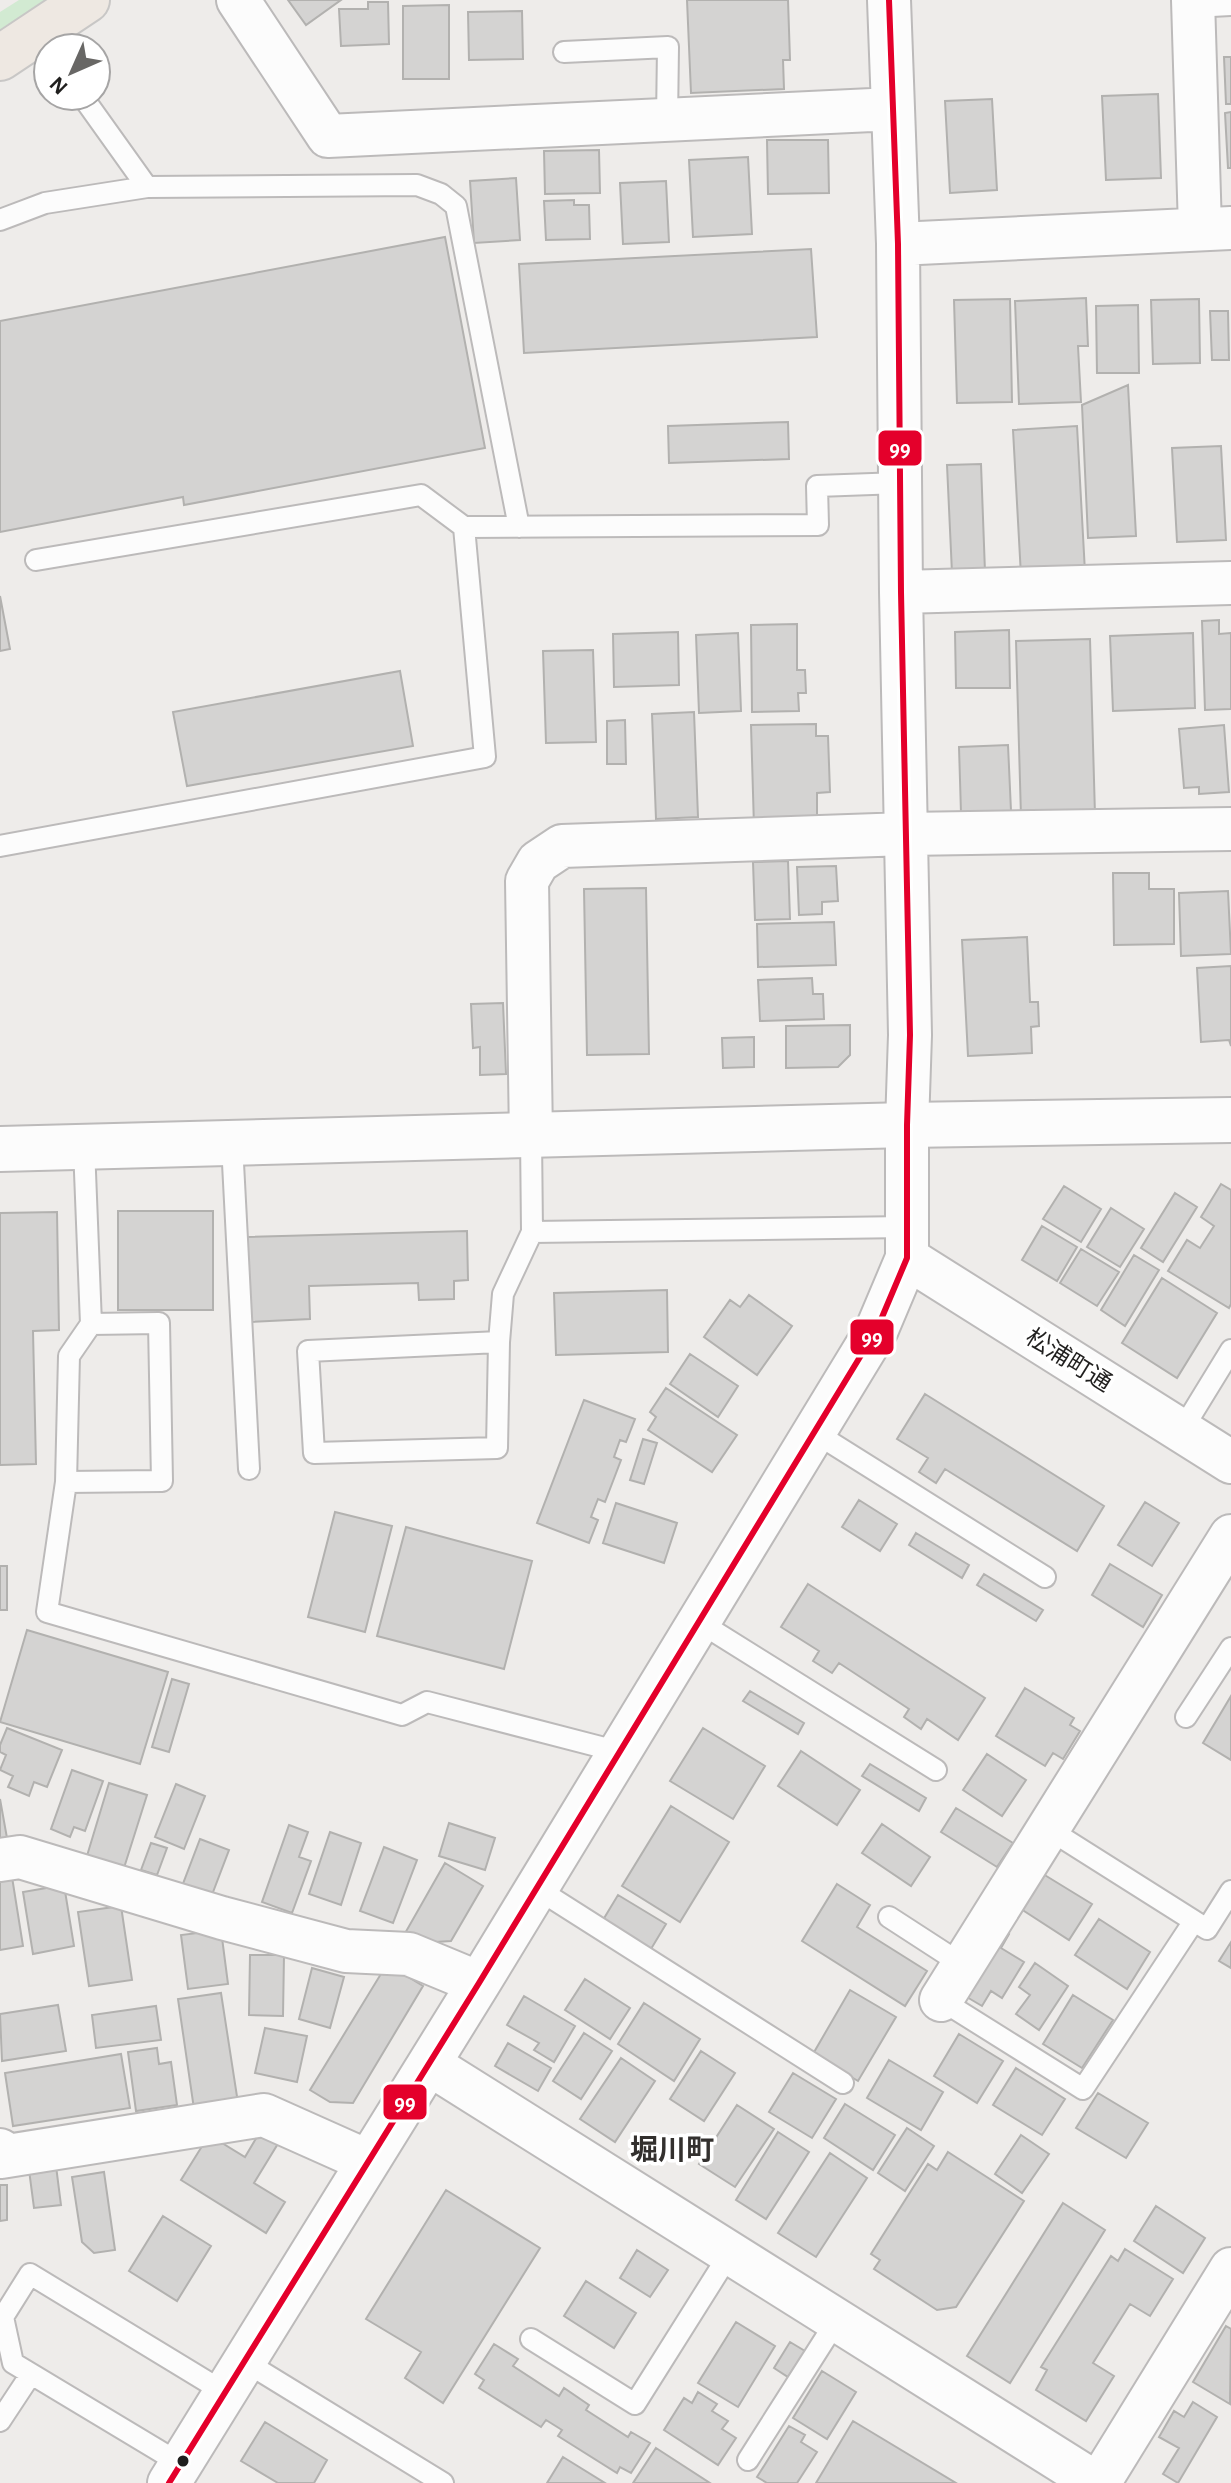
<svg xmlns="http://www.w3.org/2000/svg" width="1231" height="2483" font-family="'Alegreya Sans','Noto Sans JP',sans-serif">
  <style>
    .green { fill: #d2ead2 }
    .building { fill: #d4d3d2; stroke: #b2b1af; stroke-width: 2 }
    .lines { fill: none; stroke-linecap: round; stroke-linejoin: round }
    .service-casing { stroke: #bcbaba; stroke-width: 24 }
    .minor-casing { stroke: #bcbaba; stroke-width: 46 }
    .tertiary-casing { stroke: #bcbaba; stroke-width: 48 }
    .trunk-casing { stroke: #c8c7c6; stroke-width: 48 }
    .service { stroke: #fcfcfc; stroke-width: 20 }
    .minor { stroke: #fcfcfc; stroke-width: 42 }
    .tertiary { stroke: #fcfcfc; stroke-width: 44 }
    .trunk { stroke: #eee8e2; stroke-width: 44 }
    .bus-1-casing { stroke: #fff; stroke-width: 12 }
    .bus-1 { stroke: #e4002b; stroke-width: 6 }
    .bus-dot { fill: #201f1e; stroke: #fff; stroke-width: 3 }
    .labels { text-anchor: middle; stroke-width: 7; stroke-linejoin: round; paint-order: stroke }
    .street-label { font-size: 24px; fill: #201f1e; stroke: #fff }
    .quarter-label { font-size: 28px; font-weight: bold; fill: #33302e; stroke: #fff }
    .line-badge { stroke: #fff; stroke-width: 3 }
    .badge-label { font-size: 22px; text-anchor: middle; font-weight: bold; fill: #fff }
  </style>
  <rect width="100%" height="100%" fill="#eeecea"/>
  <path class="green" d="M19,0h37l-56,35v-23z"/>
  <path class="building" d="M288,0h53l-35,25z
    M687,0h101l2,60h-7l1,29 -93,4z
    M368,2h20l1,42 -48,2 -2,-37h29z
    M449,5v74h-46v-73z
    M522,11l1,48 -54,1 -1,-48z
    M1224,57h7v47h-5z
    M1158,94l3,84 -55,2 -4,-84z
    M992,99l5,91 -47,3 -5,-92z
    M1231,112v56h-3l-3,-55z
    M767,140h61l1,53 -61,1z
    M599,150l1,43 -55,1 -1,-43z
    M748,157l4,77 -59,3 -4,-77z
    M516,178l4,62 -46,3 -4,-62z
    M666,181l3,61 -46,2 -3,-61z
    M574,200v5h15l1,34 -44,1 -2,-39z
    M445,237l40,211 -301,57 -1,-8 -183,35v-211z
    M811,249l6,88 -293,16 -5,-89z
    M1086,298l2,48h-10l3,56 -62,2 -4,-103z
    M1010,299l2,103 -55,1 -3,-103z
    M1199,299l1,64 -47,1 -2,-64z
    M1138,305l1,68h-42l-1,-67z
    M1210,311h18l1,49h-17z
    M1128,385l8,151 -48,2 -6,-133z
    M788,422l1,37 -120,4 -1,-37z
    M1077,426l8,146 -64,4 -8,-146z
    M1221,446l5,94 -49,2 -5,-94z
    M981,464l4,108 -33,1 -5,-108z
    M0,596l10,53 -10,2z
    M1219,620v14l12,-1v76l-26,1 -3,-89z
    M797,624v46h8l1,23h-8l1,18 -47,1 -1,-87z
    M1009,630l1,58h-54l-1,-56z
    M678,632l1,53 -65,2 -1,-53z
    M738,633l3,78 -42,2 -3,-78z
    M1193,633l2,75 -82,3 -3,-75z
    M1090,639l5,176 -74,2 -5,-176z
    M593,650l3,92 -50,1 -3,-92z
    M400,671l13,75 -226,40 -14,-74z
    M694,712l4,105 -42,2 -4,-105z
    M625,720l1,44h-19v-43z
    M816,724v12h12l2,56 -13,1v34h-63l-3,-102z
    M1224,725l5,67 -30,2v-7l-15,1 -5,-59z
    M1008,745l3,66 -50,2 -2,-66z
    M788,861l2,58 -35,1 -2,-58z
    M836,866l2,35 -16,1v12l-23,1 -2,-48z
    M1113,873h36v16h25v55l-60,1z
    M646,888l3,166 -62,1 -3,-166z
    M1228,891l3,63 -50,2 -2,-63z
    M834,922l2,43 -78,2 -1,-43z
    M1027,937l3,65h8l1,24 -8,1 1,26 -64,3 -6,-116z
    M1231,966v80l-2,-6 -28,2 -4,-74z
    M812,978l1,16h10l1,25 -64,2 -2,-41z
    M503,1003l3,71 -26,1v-28l-7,1 -2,-44z
    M850,1025v30l-12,12 -52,1v-42z
    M754,1037v30l-31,1 -1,-30z
    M1221,1184l10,6v114l-2,4 -61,-37 19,-31 13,8 14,-22 -13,-9z
    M1064,1186l37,23 -20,33 -38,-23z
    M1175,1193l22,14 -34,55 -22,-14z
    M1111,1208l33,21 -24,38 -33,-20z
    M118,1211h95v99h-95z
    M57,1212l2,118 -26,1 3,133 -36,1v-252z
    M1042,1226l35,21 -20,34 -35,-21z
    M467,1231l1,49 -14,1v18l-35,1 -1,-17 -109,3 1,33 -61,3 -2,-85z
    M1081,1249l38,23 -22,34 -37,-23z
    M1134,1255l25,15 -34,56 -24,-16z
    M1162,1278l55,35 -40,65 -55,-35z
    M667,1290l1,62 -112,3 -2,-62z
    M749,1295l43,31 -35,49 -53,-38 26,-37 10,7z
    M690,1354l48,32 -20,31 -48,-33z
    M666,1388l71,47 -25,37 -64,-42 8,-13 -6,-5z
    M925,1394l179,112 -27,45 -132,-82 -9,14 -17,-11 9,-14 -31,-19z
    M584,1400l51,19 -9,23 -6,-2 -6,17 7,3 -16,42 -7,-3 -7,18 7,3 -9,23 -52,-20z
    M643,1439l14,4 -13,41 -14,-4z
    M859,1500l38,24 -17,27 -38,-24z
    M1145,1502l34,21 -27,43 -34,-21z
    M616,1503l61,20 -13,40 -61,-20z
    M335,1512l57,14 -27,106 -57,-15z
    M406,1527l126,34 -28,108 -127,-33z
    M916,1533l53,32 -7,13 -53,-33z
    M1110,1564l52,31 -19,32 -51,-32z
    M0,1566h7v44h-7z
    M984,1574l59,36 -7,11 -59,-36z
    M808,1584l177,114 -27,42 -31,-21 -6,10 -17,-12 5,-8 -70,-46 -7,10 -19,-12 6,-10 -38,-24z
    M27,1630l141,42 -28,92 -140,-42z
    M172,1679l17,5 -20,68 -17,-5z
    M1025,1688l49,30 -4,7 10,6 -17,28 -10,-6 -8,13 -49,-30z
    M750,1691l54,32 -6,11 -55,-33z
    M1231,1696v64l-28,-17z
    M7,1728l55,22 -15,37 -13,-5 -5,14 -21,-9 5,-11 -13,-6 6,-15 -6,-3v-7z
    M703,1728l62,38 -32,53 -63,-38z
    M801,1751l59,39 -23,35 -59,-39z
    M987,1754l39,26 -24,36 -39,-26z
    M870,1764l56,34 -7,13 -57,-35z
    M72,1770l31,11 -18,50 -11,-4 -4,10 -19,-8z
    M109,1783l38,12 -24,76 -37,-12z
    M176,1784l29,12 -21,53 -29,-12z
    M0,1799l7,39 -7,1z
    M671,1806l58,36 -49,80 -58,-36z
    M956,1808l57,35 -16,24 -56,-35z
    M449,1823l46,15 -10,32 -46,-14z
    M882,1824l48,33 -19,29 -49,-33z
    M289,1825l19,7 -9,25 12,4 -19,52 -30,-11z
    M330,1832l31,11 -20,62 -32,-11z
    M200,1839l29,11 -19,50 -29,-11z
    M151,1843l16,5 -10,27 -16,-5z
    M384,1847l33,13 -24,63 -33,-12z
    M445,1863l38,23 -32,55 -32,2 -15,-8z
    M1043,1874l49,30 -23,36 -48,-31z
    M12,1877l11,69 -23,4v-71z
    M837,1884l33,21 -13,22 70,44 -22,35 -103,-65z
    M64,1885l10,61 -41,8 -10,-62z
    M618,1895l48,29 -15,25 -48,-29z
    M121,1906l11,74 -43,6 -11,-74z
    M1099,1919l51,33 -23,37 -52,-34z
    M995,1925l14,9 -8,14 23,14 -22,36 -11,-7 -9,15 -27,-16z
    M221,1930l7,54 -40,5 -7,-54z
    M1231,1942v26l-12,-7z
    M250,1955h34l-1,61 -34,-1z
    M1035,1963l33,23 -29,44 -23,-16 14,-19 -11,-8z
    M387,1964l36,22 -70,117 -23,-1 -20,-12z
    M312,1968l32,9 -14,51 -31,-9z
    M585,1979l45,29 -20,31 -45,-29z
    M850,1990l46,27 -38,64 -45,-27z
    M221,1993l17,110 -44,6 -16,-110z
    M1073,1995l40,25 -31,48 -39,-24z
    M524,1996l51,30 -21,36 -20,-12 5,-7 -32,-18z
    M644,2003l56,36 -26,42 -56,-37z
    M58,2005l8,46 -64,10 -2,-47z
    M156,2006l5,34 -65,8 -4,-33z
    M265,2028l42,8 -10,46 -42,-9z
    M584,2033l28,18 -31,48 -28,-18z
    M959,2034l44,27 -26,42 -43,-27z
    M508,2043l43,25 -13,23 -43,-25z
    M157,2048l2,16 12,-2 6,43 -41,6 -8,-59z
    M701,2051l34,22 -31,48 -34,-22z
    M121,2054l9,54 -117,18 -8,-53z
    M621,2058l34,23 -40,61 -35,-23z
    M889,2060l54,32 -22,38 -54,-32z
    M1016,2068l49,31 -23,36 -49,-30z
    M793,2073l43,26 -24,39 -43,-26z
    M1098,2093l50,30 -22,35 -50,-30z
    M845,2104l50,31 -22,35 -49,-32z
    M737,2105l37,24 -39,58 -36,-23z
    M907,2128l27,18 -29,45 -27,-18z
    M261,2130l18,12 -25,41 31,19 -19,31 -85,-53 28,-45 36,22z
    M778,2132l31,20 -43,67 -30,-19z
    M1021,2135l28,19 -27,39 -27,-19z
    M948,2152l76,49 -68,106 -19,3 -63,-41 6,-9 -9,-6 57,-90 9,6z
    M830,2153l37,25 -51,79 -38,-24z
    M56,2166l5,39 -27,3 -5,-38z
    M104,2172l11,78 -21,3 -12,-11 -10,-65z
    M0,2185h7v35l-7,1z
    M446,2190l94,58 -97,155 -38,-25 16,-26 -55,-33z
    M1063,2203l42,27 -95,153 -43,-27z
    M1156,2206l49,32 -22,35 -49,-32z
    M163,2216l48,30 -34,55 -48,-30z
    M1125,2249l48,30 -23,37 -20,-12 -37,59 21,13 -28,45 -50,-31 11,-20 -6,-3 70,-111 7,5z
    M637,2250l31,20 -18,27 -30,-19z
    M586,2281l50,32 -22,35 -50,-32z
    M736,2322l39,24 -37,61 -40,-24z
    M1226,2326l5,3 -1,75 -37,-22z
    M790,2342l15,9 -17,26 -14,-9z
    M494,2344l24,15 -5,7 46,30 5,-8 25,17 -3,5 42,27 3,-5 19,11 -19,30 -11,-6 -3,6 -59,-37 4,-6 -16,-10 -5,7 -62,-39 5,-8 -9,-6z
    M822,2371l34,21 -29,47 -34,-21z
    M698,2392l19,12 -5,7 16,10 -6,8 14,9 -18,27 -54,-35 20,-32 8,5z
    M1193,2402l24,15 -39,66 -15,-9 16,-26 -20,-11 15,-26 10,6z
    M853,2421l103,62h-140z
    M265,2422l62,38 -13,23h-36l-37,-22z
    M789,2426l16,9 -4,7 16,10 -20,31h-30l-10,-6z
    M656,2448l54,35h-77z
    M563,2457l42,26h-58z"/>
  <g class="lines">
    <g class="service-casing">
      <path id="service" d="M1193,7l38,-2
        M564,52l104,-5 -1,73
        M82,96l65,91
        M0,220l45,-17 102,-16 270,-2 24,9 15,12 63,321
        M464,527l354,-2 -1,-39 83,-3
        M0,846l485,-89 -21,-230 -43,-32 -385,65
        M531,1136l1,96 375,-5
        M232,1144l17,325
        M84,1147l7,177 68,-1 3,158 -96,1 -19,130 355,103 25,-13 193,50
        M499,1342l-2,106 -183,5 -6,-102 191,-9 4,-48 29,-62
        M1182,1430l49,-80
        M814,1432l231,145
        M66,1482l3,-126 22,-32
        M699,1622l237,148
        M1186,1717l45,-69
        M536,1888l307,195
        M889,1917l74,48
        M1194,1921l13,8 24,-38
        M941,2000l142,89 111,-168 -144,-91
        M531,2339l104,65 95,-151
        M244,2361l199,122
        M0,2421l31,-47
        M748,2460l89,-140
        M181,2464l-168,-101 -10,-46 27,-43 194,118"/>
    </g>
    <g class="minor-casing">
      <path id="minor" d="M238,0l90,136 565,-27
        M1193,0l7,228
        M898,244l333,-16
        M901,592l330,-9
        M531,1136l-4,-255 11,-19 24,-16 344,-12 325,-5
        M907,1258l324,204
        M0,1860l20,-3 202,61 124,33 63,3 70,29
        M941,2000l290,-464
        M429,2064l667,419
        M0,2150l1,7 263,-42 103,46
        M169,2483l310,-500 398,-654 30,-71v-133l3,-90 -9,-443 -3,-348 -9,-244
        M1099,2483l132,-214"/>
    </g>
    <g class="tertiary-casing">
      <path id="tertiary" d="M0,1149l907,-24 324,-5"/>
    </g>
    <g class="trunk-casing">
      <path id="trunk" d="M0,58l87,-58"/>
    </g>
    <use href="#service" class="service"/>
    <use href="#minor" class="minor"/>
    <use href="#tertiary" class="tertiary"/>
    <use href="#trunk" class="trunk"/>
    <g class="bus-1-casing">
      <path id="bus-1" d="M169,2483l310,-500 398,-654 30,-71v-133l3,-90 -9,-443 -3,-348 -9,-244"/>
    </g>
    <use href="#bus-1" class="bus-1"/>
  </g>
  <circle class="bus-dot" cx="183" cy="2461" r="7"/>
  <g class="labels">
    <g class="street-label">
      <text transform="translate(1069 1360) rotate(32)" y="8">松浦町通</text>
    </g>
    <g class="quarter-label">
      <text x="672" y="2159">堀川町</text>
    </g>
  </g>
  <g class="line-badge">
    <rect x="877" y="429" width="46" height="38" rx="8" fill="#e4002b"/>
    <rect x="849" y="1318" width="46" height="38" rx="8" fill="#e4002b"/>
    <rect x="382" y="2083" width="46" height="38" rx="8" fill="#e4002b"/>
  </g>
  <g class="badge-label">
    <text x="900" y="456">99</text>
    <text x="872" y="1345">99</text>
    <text x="405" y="2110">99</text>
  </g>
  <g transform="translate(72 72) rotate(225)"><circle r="38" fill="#ffffff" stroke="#a6a5a5" stroke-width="2"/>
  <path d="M0-6L14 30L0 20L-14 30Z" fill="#686765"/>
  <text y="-12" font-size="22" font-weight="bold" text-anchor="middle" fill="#201f1e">N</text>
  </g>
</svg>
